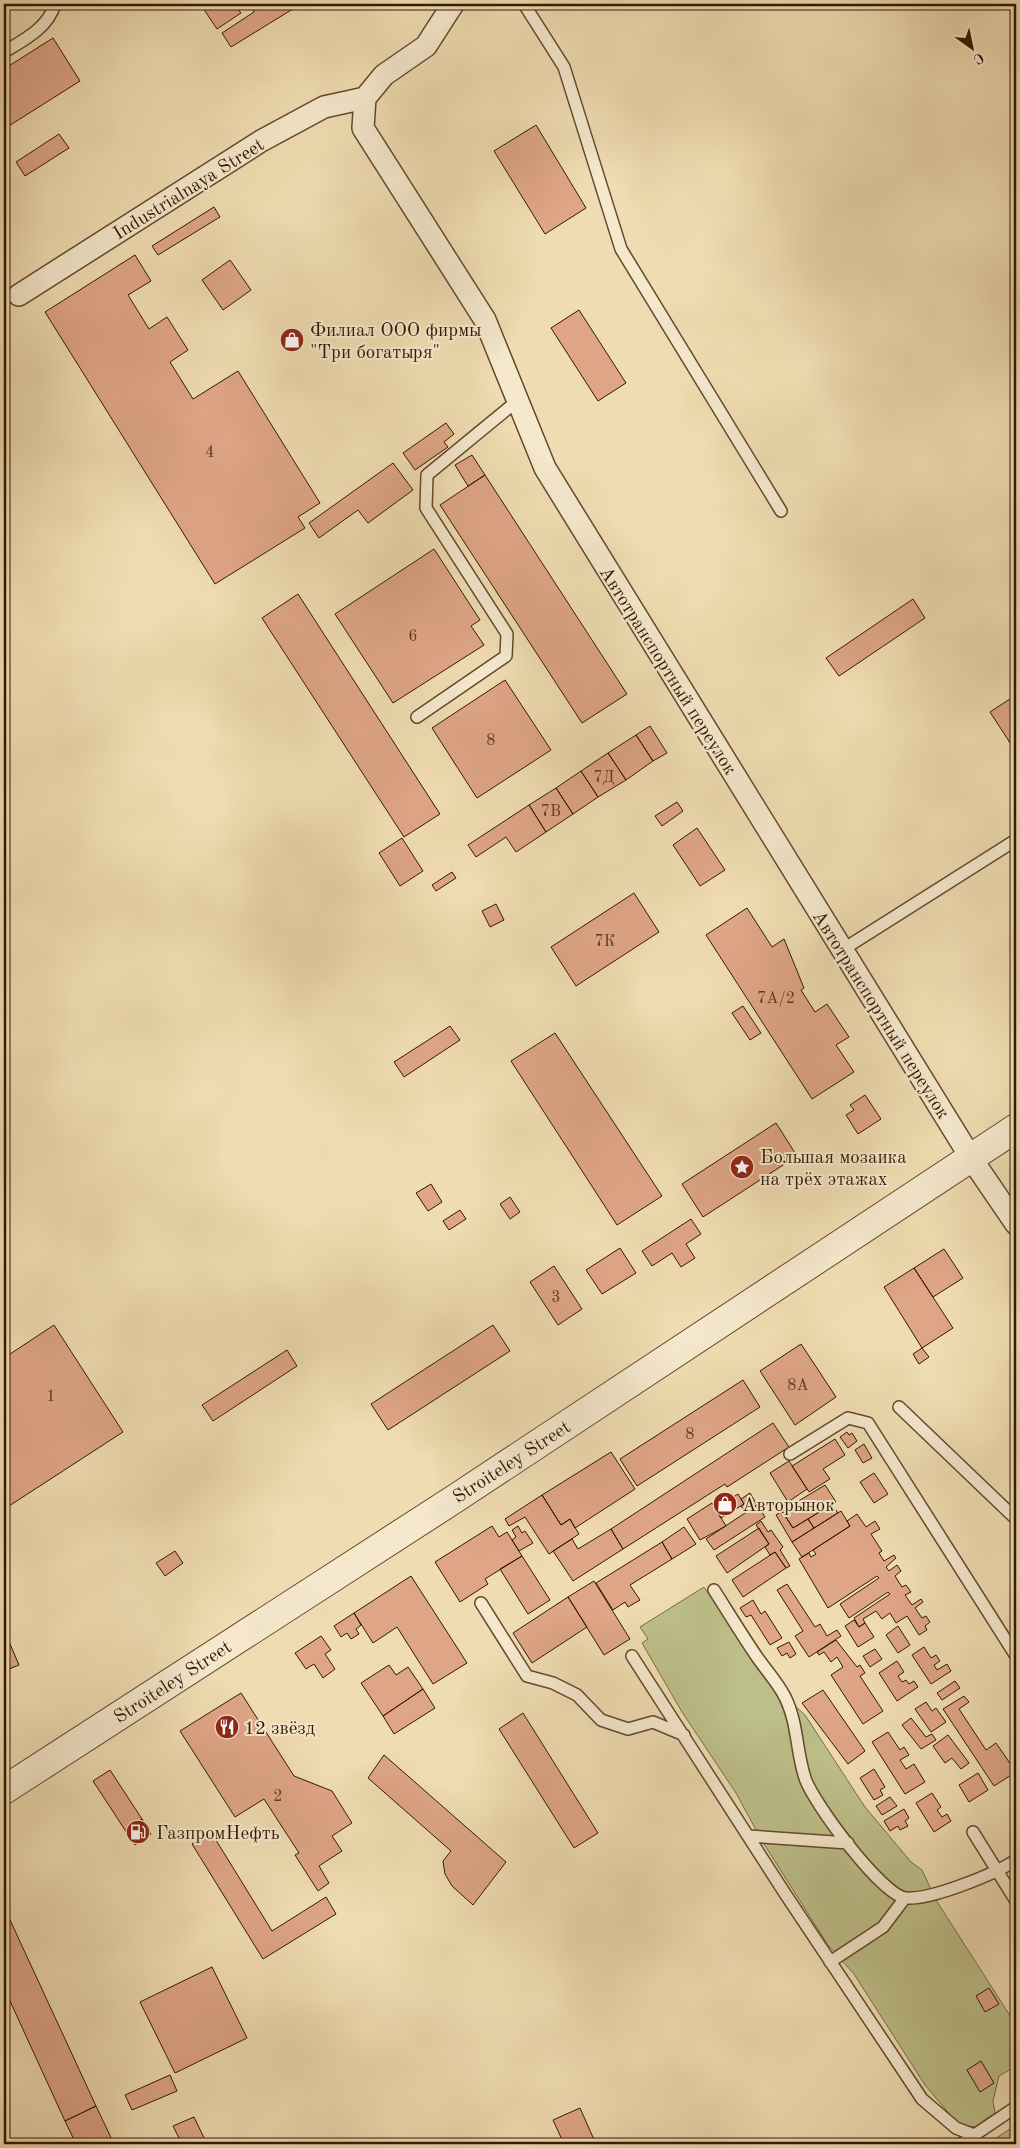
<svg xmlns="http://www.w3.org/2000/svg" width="1020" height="2148" font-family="'Old Standard TT',serif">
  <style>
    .green { fill: #bdbf89; stroke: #786c44 }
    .building { fill: #dea586; stroke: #331800 }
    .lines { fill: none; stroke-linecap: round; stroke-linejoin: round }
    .service-casing { stroke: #62492c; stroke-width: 14 }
    .minor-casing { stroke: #62492c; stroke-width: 24 }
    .tertiary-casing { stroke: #62492c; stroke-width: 30 }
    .service { stroke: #f5e8cd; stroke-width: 11 }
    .minor { stroke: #f5e8cd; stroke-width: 21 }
    .tertiary { stroke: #f5e8cd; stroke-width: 28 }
    .labels { text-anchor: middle; stroke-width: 4; stroke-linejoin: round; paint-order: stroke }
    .number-label { font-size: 16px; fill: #5e3b22 }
    .street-label { font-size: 19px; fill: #331800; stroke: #f5e8cd }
    .poi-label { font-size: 19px; fill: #331800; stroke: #f5e8cd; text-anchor: start }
  </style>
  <rect width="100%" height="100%" fill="#f0dcb2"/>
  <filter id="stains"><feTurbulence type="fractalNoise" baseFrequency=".004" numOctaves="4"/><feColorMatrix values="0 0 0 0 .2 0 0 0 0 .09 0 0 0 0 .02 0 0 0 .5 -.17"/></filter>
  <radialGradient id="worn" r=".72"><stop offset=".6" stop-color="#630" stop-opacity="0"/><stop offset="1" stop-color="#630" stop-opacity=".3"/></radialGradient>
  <path class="green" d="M704,1587l61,91 40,37 60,92 46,55 11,8 14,30 80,125v45l-3,-2 -14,8 -6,25 2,12 -20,14 -17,-3 -33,-39 -71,-111 -26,-29 -66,-104 -26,-48 -54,-81 -40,-69 6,-4 -8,-12z
    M1016,2125v19h-29z"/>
  <path class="building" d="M203,4h31l7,9 -24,16 -16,-24z
    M250,4h51l-70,43 -9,-14 32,-21z
    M53,38l27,43 -76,48v-60z
    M536,125l50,83 -41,26 -51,-83z
    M59,134l10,14 -44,28 -9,-14z
    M214,207l6,10 -62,38 -6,-9z
    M135,255l16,26 -23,14 21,34 18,-12 21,33 -18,12 23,37 45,-28 82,132 -22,14 7,11 -90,56 -170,-272z
    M230,260l21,30 -28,20 -21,-30z
    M579,310l47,73 -28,18 -47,-73z
    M446,423l8,11 -10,8 4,5 -33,23 -12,-17z
    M472,455l13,20 -17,11 -13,-21z
    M393,463l20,27 -45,33 -10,-13 -39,28 -10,-15z
    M485,475l142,219 -45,29 -142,-218z
    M434,549l46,71 -9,6 13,19 -91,58 -58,-89z
    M298,594l142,220 -36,23 -142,-219z
    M913,599l12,19 -86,58 -13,-18z
    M505,680l46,70 -74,48 -45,-70z
    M1016,695v57l-26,-40z
    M650,726l17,27 -14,8 -17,-26z
    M636,735l17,26 -27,19 -18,-27z
    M608,753l18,27 -28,17 -17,-26z
    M581,771l17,26 -25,17 -17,-26z
    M556,788l17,26 -27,18 -17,-27z
    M677,802l6,9 -21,15 -7,-10z
    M529,805l17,27 -30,20 -10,-15 -30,20 -8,-12z
    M697,828l28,42 -25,16 -27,-41z
    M402,838l21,33 -23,15 -21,-33z
    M452,872l4,6 -20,13 -4,-6z
    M634,893l25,39 -83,54 -25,-39z
    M496,904l8,16 -14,7 -8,-16z
    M747,908l25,39 12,-8 20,49 -3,2 14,22 12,-8 22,33 -13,8 18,27 -42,27 -106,-164z
    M743,1006l18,27 -11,7 -18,-27z
    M450,1026l10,14 -56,37 -10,-15z
    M555,1033l107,163 -45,29 -106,-164z
    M865,1095l16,24 -23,15 -12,-19 8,-5 -4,-5z
    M776,1123l21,33 -94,61 -21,-33z
    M431,1184l11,18 -14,9 -12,-18z
    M510,1197l10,15 -10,7 -10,-15z
    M460,1210l6,9 -17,11 -6,-9z
    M691,1219l10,15 -15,10 9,14 -14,9 -9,-14 -20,13 -10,-15z
    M620,1248l16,25 -34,21 -16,-24z
    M944,1249l19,29 -30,19 -19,-29z
    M554,1266l28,43 -24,16 -28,-43z
    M914,1268l39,60 -31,20 -38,-61z
    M54,1325l69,107 -114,74 -5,-8v-140z
    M493,1325l17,26 -122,79 -17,-26z
    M801,1344l35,53 -41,28 -35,-54z
    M922,1348l7,9 -10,7 -6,-10z
    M287,1350l10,16 -84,55 -11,-16z
    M743,1380l17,27 -123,79 -17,-27z
    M773,1423l16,24 -62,40 -2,-3 -102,65 -12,-20z
    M847,1432l2,3 3,-2 5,8 -9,7 -8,-11z
    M835,1439l10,16 -22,14 7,10 -21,13 -17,-26z
    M864,1444l8,14 -9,5 -8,-13z
    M611,1452l24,37 -60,39 -5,-9 -9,6 -19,-30z
    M789,1461l18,28 -19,13 -18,-29z
    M874,1473l14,21 -14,9 -14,-21z
    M825,1485l11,17 -43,26 -11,-17z
    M750,1493l7,12 -11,8 -5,-7 3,-2 -3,-5z
    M738,1494l6,10 -23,14 -6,-9z
    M542,1495l19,30 9,-6 9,15 -30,20 -24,-37 -16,9 -4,-7z
    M712,1503l14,23 -26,14 -13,-21z
    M832,1504l6,9 -24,15 -6,-9z
    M757,1505l8,12 -51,33 -8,-11z
    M782,1511l11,17 15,-9 6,9 -22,14 -16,-27z
    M841,1511l9,15 -48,31 -10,-15z
    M857,1514l9,13 9,-6 5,8 -9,5 11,17 -3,2 5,8 10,-6 2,3 -10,9 3,4 8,-6 4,6 -6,5 7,11 4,-2 5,7 -6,3 7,10 9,-6 2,3 -8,6 7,10 4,-2 4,6 -5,4 2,4 -8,5 -12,-19 -11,7 -6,-10 -8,6 -6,-8 -13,8 2,4 -6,4 -5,-9 36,-24 -2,-2 -39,26 -9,-14 39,-26 -2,-2 -49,32 -29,-49 10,-6 2,4 5,-3 -3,-4 37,-24 -3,-5z
    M761,1521l7,11 3,-2 12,17 -3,3 10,16 -4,2 -11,-16 -5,3 -5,-8 4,-3 -13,-19z
    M492,1526l7,11 8,-5 15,24 -37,23 3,5 -28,18 -25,-40z
    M518,1526l4,7 3,-2 8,12 -14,8 -7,-11 4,-3 -4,-7z
    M684,1527l12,17 -24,15 -10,-17z
    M759,1528l10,16 -42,29 -11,-17z
    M611,1529l12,20 -50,32 -20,-30 19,-12 6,10z
    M662,1542l10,17 -42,26 10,15 -12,7 -3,-5 -12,8 -17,-27z
    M175,1551l8,12 -18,13 -9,-13z
    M775,1552l11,16 -43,29 -11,-17z
    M522,1556l28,44 -22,14 -28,-45z
    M411,1576l56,87 -34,21 -36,-57 -24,16 -19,-30z
    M594,1581l36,58 -26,16 -36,-58z
    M787,1584l28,43 5,-3 7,12 10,-6 4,6 -32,21 -14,-21 8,-5 -26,-41z
    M568,1597l19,30 -55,36 -19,-30z
    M753,1600l8,14 4,-3 17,27 -12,7 -19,-30 -5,2 -6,-9z
    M354,1613l7,12 -5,4 3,5 -8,5 -4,-6 -6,4 -7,-11z
    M854,1620l5,7 6,-4 9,14 -16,10 -13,-21z
    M898,1626l12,19 -12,8 -12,-18z
    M4,1630l15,35 -15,6z
    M321,1636l10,14 -6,4 10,15 -12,9 -9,-14 -8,5 -11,-16z
    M836,1640l21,27 3,-2 5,8 -5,3 23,35 -20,13 -32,-49 12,-8 -6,-10 -6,5 -7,-10 -5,3 -2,-3z
    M789,1642l7,12 -6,4 -3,-5 -5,3 -5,-8z
    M924,1647l7,11 5,-3 4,6 -6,4 3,5 10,-6 4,7 -20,13 -19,-29z
    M875,1649l7,10 -12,8 -7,-11z
    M897,1661l7,11 -6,4 4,6 4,-2 3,4 5,-3 4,6 -21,14 -18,-28z
    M389,1665l7,10 12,-8 15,22 -40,27 -22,-33z
    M955,1681l5,7 -18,12 -5,-7z
    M423,1689l12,19 -41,26 -11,-18z
    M823,1690l42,61 -17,13 -46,-61z
    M241,1693l53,83 38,15 20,32 -20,13 10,15 -23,15 10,17 -11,8 -23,-36 4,-2 -35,-54 -29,18 -55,-86z
    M964,1696l5,6 -10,7 27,41 10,-7 20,29 -22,14 -51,-77z
    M926,1702l6,9 4,-3 10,14 -15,10 -16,-23z
    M523,1713l75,120 -24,15 -75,-119z
    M911,1718l15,19 6,-3 4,6 -15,9 -19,-24z
    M888,1732l12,18 4,-3 5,8 -9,5 6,9 8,-5 11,18 -20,12 -33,-52z
    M948,1735l21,28 -8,6 -9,-11 -7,5 -12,-17z
    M384,1755l122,107 -33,43 -21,-19 -7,-12 -2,-13 8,-10 -83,-73z
    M874,1769l11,18 -5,3 3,5 -9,5 -14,-22z
    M110,1770l32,49 -17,11 -32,-49z
    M978,1773l10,17 -19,12 -10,-17z
    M932,1793l9,14 -4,3 5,7 5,-3 4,7 -17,11 -18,-29z
    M890,1797l7,9 -15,9 -6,-9z
    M904,1809l5,9 -4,3 3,5 -8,4 -2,-4 -8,5 -6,-10z
    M142,1819l9,15 -16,11 -10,-15z
    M211,1832l61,99 54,-34 10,17 -73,45 -71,-115z
    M4,1907l92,199 -31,15 -61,-133z
    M212,1967l35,71 -72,35 -35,-71z
    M989,1988l10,16 -14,8 -9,-16z
    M981,2061l13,22 -14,9 -13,-22z
    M170,2075l7,16 -45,19 -7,-15z
    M96,2106l18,38h-38l-11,-23z
    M580,2108l16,36h-32l-11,-24z
    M194,2117l12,25 -24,2 -9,-18z"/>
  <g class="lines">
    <g class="service-casing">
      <path id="service" d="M524,4l40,63 57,182 160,262
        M4,52c20,-12 44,-24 51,-48
        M417,717l89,-61 1,-22 -81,-126 1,-33 90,-74
        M842,950l174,-110
        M899,1407l117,112
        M790,1454l58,-36 20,5 148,233
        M714,1590c14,22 28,45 43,67 9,13 21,26 28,40 13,26 11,54 20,81 7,23 77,118 101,120 25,2 89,-24 110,-38
        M481,1603l46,73 26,7 24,12 24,25 27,9 25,-7 31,13
        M632,1656l152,236 138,207 34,29 18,7
        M973,1832l43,69
        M749,1836l99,7
        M830,1962l53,-35 22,-29
        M961,2144l55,-37"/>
    </g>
    <g class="minor-casing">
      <path id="minor" d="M365,98l-2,30 122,192 60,148 426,690 45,66
        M365,98l19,-23 42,-29 27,-42
        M19,295l242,-154 63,-34 41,-9"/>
    </g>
    <g class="tertiary-casing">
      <path id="tertiary" d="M4,1790l452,-292 560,-370"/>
    </g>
    <use href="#service" class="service"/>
    <use href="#minor" class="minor"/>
    <use href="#tertiary" class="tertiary"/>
  </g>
  <defs>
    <g id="shop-disc" transform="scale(1.25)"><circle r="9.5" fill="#8f2418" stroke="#f5e8cd"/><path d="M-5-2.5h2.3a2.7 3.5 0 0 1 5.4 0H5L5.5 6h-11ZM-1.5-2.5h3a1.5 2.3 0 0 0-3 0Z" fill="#fff"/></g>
    <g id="sight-disc" transform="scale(1.25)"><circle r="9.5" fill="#8f2418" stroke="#f5e8cd"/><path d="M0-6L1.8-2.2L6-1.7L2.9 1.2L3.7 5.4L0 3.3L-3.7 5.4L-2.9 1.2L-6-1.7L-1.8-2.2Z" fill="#fff"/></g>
    <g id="restaurant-disc" transform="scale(1.25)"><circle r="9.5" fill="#8f2418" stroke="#f5e8cd"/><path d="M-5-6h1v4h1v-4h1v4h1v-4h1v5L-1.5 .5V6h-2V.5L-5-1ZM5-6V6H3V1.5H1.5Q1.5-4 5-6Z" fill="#fff"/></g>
    <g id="fuel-disc" transform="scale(1.25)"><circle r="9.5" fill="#8f2418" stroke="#f5e8cd"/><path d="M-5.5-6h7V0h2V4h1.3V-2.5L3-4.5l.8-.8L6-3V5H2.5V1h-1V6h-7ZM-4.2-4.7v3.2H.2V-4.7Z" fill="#fff"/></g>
  </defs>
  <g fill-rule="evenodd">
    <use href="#shop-disc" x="292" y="340"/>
    <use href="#sight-disc" x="742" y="1167"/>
    <use href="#shop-disc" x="725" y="1504"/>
    <use href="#restaurant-disc" x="227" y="1727"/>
    <use href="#fuel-disc" x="138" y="1832"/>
  </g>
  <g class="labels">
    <g class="number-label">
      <text x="210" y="457">4</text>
      <text x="413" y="641">6</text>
      <text x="491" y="745">8</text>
      <text x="604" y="782">7Д</text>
      <text x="551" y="816">7В</text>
      <text x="605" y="946">7К</text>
      <text x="776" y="1003">7А/2</text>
      <text x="556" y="1302">3</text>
      <text x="798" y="1390">8А</text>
      <text x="51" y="1401">1</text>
      <text x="690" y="1439">8</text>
      <text x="278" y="1801">2</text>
    </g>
    <g class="street-label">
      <text transform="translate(188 188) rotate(-32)" y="7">Industrialnaya Street</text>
      <text transform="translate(669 670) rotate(58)" y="7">Автотранспортный переулок</text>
      <text transform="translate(882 1014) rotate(58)" y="7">Автотранспортный переулок</text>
      <text transform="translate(511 1461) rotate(-33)" y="7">Stroiteley Street</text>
      <text transform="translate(172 1681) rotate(-33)" y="7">Stroiteley Street</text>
    </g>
    <g class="poi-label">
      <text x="310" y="336">Филиал ООО фирмы<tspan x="310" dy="22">"Три богатыря"</tspan></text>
      <text x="760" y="1163">Большая мозаика<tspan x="760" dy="22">на трёх этажах</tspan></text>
      <text x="742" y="1511">Авторынок</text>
      <text x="244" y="1734">12 звёзд</text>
      <text x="156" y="1839">ГазпромНефть</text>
    </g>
  </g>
  <rect width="1020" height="2148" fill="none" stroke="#f0dcb2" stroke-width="20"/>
  <rect x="5" y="5" width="1010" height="2138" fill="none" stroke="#331800" stroke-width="2.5"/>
  <rect x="10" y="10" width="1000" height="2128" fill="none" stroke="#331800"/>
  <g transform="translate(972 48) rotate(147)" stroke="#f5e8cd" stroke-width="4" paint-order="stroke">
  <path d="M0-4L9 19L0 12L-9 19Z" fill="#331800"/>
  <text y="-8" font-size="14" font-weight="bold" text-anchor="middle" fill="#331800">С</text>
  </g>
  <rect width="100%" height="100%" filter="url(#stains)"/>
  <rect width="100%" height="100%" fill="url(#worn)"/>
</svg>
